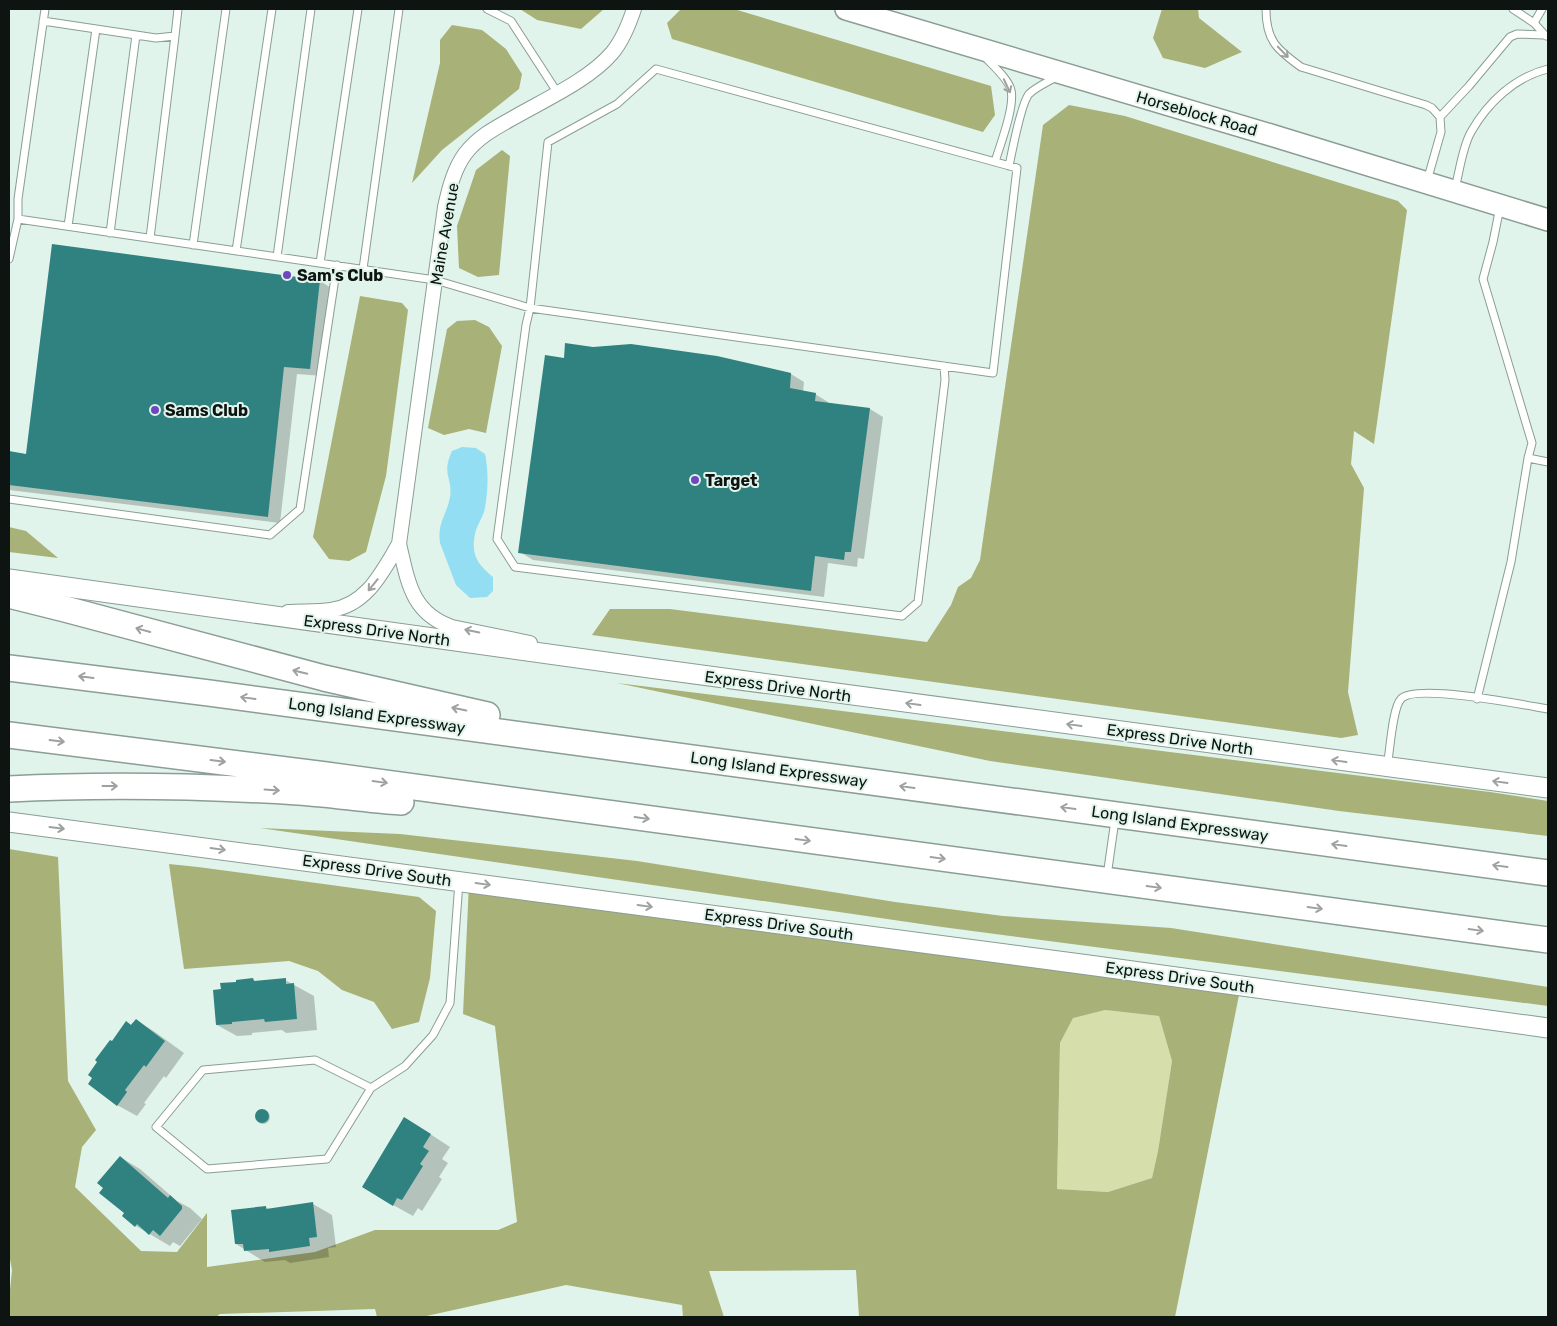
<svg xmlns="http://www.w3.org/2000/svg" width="1557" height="1326" font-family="Rubik,sans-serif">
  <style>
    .green { fill: #d6deab }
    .forest { fill: #a8b177; fill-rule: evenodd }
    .water { fill: #94def3 }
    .shadow { fill: #0003 }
    .building { fill: #2f827f }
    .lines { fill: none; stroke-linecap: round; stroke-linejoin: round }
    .service-casing { stroke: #8b9d95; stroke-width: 9 }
    .minor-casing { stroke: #8b9d95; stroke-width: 16 }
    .secondary-casing { stroke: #8b9d95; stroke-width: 21 }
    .primary-casing { stroke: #8b9d95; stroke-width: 24 }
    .motorway-casing { stroke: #8b9d95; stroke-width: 28 }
    .service { stroke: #fff; stroke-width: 7 }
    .minor { stroke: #fff; stroke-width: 14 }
    .secondary { stroke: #fff; stroke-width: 19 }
    .primary { stroke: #fff; stroke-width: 21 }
    .motorway { stroke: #fff; stroke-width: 25 }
    .oneway { stroke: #9ea1a0 }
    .poi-dot { fill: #6e46be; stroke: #e0f4eb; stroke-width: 2 }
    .labels { text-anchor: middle; stroke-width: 4; stroke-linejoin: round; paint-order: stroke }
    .street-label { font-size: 16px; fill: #0d1411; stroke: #e0f4eb }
    .poi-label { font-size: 16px; font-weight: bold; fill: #0d1411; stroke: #e0f4eb; text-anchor: start }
  </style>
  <rect width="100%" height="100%" fill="#e0f4eb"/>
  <path class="green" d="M1105,1010l54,6 13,45 -14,90 -6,27 -44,14 -51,-3 3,-146 13,-26z"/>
  <path class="forest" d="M520,9h84l-23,20 -44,-9z
    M681,9h53l257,77 4,29 -12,17 -311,-93 -5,-16z
    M1162,9h36l1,9 43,34 -37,16 -42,-10 -10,-20z
    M452,25l30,5 24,19 16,25 -3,15 -77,61 -30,33 28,-120v-23z
    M1069,105l56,11 273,85 9,9 -33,234 -20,-13 -3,33 13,24 -16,204 10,43 -17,3 -749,-103 18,-26h60l257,33 24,-37 7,-18 13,-9 9,-18 63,-435z
    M502,150l8,6 -11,119 -21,2 -19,-9 -2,-42 19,-56z
    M360,296l42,7 6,7 -22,166 -20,76 -17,9 -20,-2 -16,-22z
    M475,320l14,7 13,19 -16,87 -17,-4 -25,6 -16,-7 19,-99 10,-8z
    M9,527l17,4 32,27 -49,-6z
    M617,683l873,109 58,9v35l-209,-25 -349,-50z
    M260,828l140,6 237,27 258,41 108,14 168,12 377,59v19l-606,-79z
    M9,849l49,8 10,224 28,49 -14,17 -7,40 66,64 36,1 30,-39v54l108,-15 60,-22h123l19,-8 -22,-196 -32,-12 6,-131 770,112 -64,322h-316l-3,-47 -147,1 15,46h-41l-1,-12 -116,-20 -144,32h-45l-2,-8 -155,5 -4,3h-207v-17l3,-30 -3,-16zM1105,1010l54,6 13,45 -14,90 -6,27 -44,14 -51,-3 3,-146 13,-25z
    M169,864l29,3 221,30 17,14 -6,67 -11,44 -27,7 -18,-27 -32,-12 -24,-19 -29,-10 -105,8z"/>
  <path class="water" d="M462,447l14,1 9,6c4,17 3,42 -1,58 -2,6 -6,12 -8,18 -6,23 0,33 17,47v14l-6,6 -17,1 -14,-13 -16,-42c-3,-21 7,-28 10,-46 3,-20 -9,-22 2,-46z"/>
  <path class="shadow" d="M53,245l267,36 13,8 -10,87 -26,-2 -17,149 -271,-33v-37l18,2z
    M716,357l75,17 13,8 -1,10 12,2 13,8v2l42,5 13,8 -19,142 -6,-1 -1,9 -29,-4 -4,34 -291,-37 -13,-8 45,-193z
    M253,980l5,2 27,-2 29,16 3,34 -31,3 -4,-3 -30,3v2l-15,1 -20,-11z
    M136,1020l19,12 29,21 -18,25 -2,-2 -20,27 2,1 -9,12 -20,-11 -5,-63z
    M256 1117a7 7 0 1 1 14 0a7 7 0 1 1-14 0Z
    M424,1130l26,17 -8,12 6,4 -9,14 3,2 -20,32 -4,-3 -5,8 -20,-11z
    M120,1157l20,12 37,32 13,7 12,11 -22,27 -7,-4 -3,4 -34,-20 -12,-10 2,-3z
    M313,1204l19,11 4,32 -8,1 1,9 -39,6 -5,-3 -20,2 -29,-18 30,-37 4,3z"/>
  <path class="building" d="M52,244l268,36 -10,89 -26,-2 -16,150 -259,-32v-34l17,3z
    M565,343l28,4 38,-3 86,12 74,17 -1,15 26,5 -1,8 55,7 -19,144h-6l-1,8 -29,-4 -4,35 -293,-38 27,-198 19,3z
    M253,978l1,3 32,-3v6l8,-1 3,36 -32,3 -1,-3 -32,3v2l-16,1 -3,-35 8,-1 -1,-6 16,-1v-2z
    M136,1019l29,22 -19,26 -2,-2 -19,25 2,2 -10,14 -29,-22 4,-6 -4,-3 9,-13 -2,-2 15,-20 2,1 14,-20 5,4z
    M255 1116a7 7 0 1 1 14 0a7 7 0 1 1-14 0Z
    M404,1117l27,17 -8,13 6,4 -9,13 3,2 -21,34 -5,-2 -4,8 -31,-19z
    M120,1156l48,42 2,-3 12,11v3l-22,27 -7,-6 -4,5 -12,-11 -2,3 -13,-11 2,-3 -25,-20 4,-5 -6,-5z
    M313,1202l4,35 -8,1 1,8 -41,6v-3l-25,2 -1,-7h-8l-4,-34 35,-4v3z"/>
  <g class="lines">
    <g class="service-casing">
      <path id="service" d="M487,9l24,12 46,71
        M1266,9c0,31 10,40 35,58l125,38 6,3 8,9 1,15 -14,49
        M1513,9l21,14
        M1542,9l-8,14 12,13
        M43,21l113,17 19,-2 3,-27
        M984,56c8,9 24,22 27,34 4,17 -11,55 -16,72
        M1440,117l29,-31 41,-49 7,-3 27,1
        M1009,166c3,-14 12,-63 20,-72 7,-7 19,-12 27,-17
        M1455,188c5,-18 7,-40 16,-56 17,-30 44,-55 77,-63
        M1500,207l-7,35 -10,37 49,164 -4,15 20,4
        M18,219l417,61 95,28 463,65 24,-205 -361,-99 -39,35 -69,38 -18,166 -4,17 -29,214 18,28 387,49 16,-14 27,-222 -1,-14
        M68,226l28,-197
        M110,233l26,-198
        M150,238l25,-202
        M193,245l33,-236
        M236,251l36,-242
        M277,257l34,-248
        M9,259l9,-40v-20l27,-190
        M320,263l38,-254
        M363,269l36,-260
        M9,499l261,36 30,-26 37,-244
        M1477,699l34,-137 17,-104
        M1387,767c3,-14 5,-59 14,-68 14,-16 123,6 147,10
        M1107,876l8,-56
        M315,1060l56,28 -44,71 -120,10 -51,-42 47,-57z
        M371,1088l34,-22 28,-31 17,-32 9,-121"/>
    </g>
    <g class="minor-casing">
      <path id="minor" d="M288,612c14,-1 29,0 43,-2 36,-5 51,-38 68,-66
        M530,643l-78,-16c-41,-14 -44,-46 -53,-83l46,-337c4,-18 9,-38 20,-53 13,-17 30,-26 48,-36 31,-18 76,-38 99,-65 11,-13 17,-29 22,-44"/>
    </g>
    <g class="secondary-casing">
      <path id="secondary" d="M9,579l648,90 891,119
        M9,822l1087,144 452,62"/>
    </g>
    <g class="primary-casing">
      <path id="primary" d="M846,9l428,127 274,84"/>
    </g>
    <g class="motorway-casing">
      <path id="motorway" d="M9,595l56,14 259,69 163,37
        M9,668l200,25 1339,180
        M9,735l317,40 1222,165
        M9,789c96,-5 193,-3 289,3 34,2 68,8 103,10"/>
    </g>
    <use href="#service" class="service"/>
    <use href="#minor" class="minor"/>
    <use href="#secondary" class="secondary"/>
    <use href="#primary" class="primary"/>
    <use href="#motorway" class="motorway"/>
  </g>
  <defs><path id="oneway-shaft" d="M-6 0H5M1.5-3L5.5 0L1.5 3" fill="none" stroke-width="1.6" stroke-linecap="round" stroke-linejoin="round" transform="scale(1.25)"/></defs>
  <g class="oneway">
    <use href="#oneway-shaft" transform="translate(1283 52) rotate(46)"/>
    <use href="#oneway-shaft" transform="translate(1007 86) rotate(65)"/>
    <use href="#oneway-shaft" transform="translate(373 585) rotate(129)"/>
    <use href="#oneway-shaft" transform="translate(143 630) rotate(-165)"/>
    <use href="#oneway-shaft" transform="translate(472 631) rotate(-168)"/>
    <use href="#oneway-shaft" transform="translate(300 672) rotate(-166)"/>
    <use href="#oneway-shaft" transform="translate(86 677) rotate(-173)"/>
    <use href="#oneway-shaft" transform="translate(248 698) rotate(-172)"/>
    <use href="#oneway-shaft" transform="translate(913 704) rotate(-172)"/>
    <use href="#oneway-shaft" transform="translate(459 709) rotate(-168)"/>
    <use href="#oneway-shaft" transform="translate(1074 725) rotate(-172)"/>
    <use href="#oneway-shaft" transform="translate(57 741) rotate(7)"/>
    <use href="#oneway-shaft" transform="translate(218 761) rotate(7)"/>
    <use href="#oneway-shaft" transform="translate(1339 761) rotate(-172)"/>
    <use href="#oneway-shaft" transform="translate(380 782) rotate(8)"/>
    <use href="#oneway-shaft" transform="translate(1500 782) rotate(-172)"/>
    <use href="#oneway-shaft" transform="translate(110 786)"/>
    <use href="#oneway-shaft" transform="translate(907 787) rotate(-172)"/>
    <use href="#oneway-shaft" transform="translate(272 790) rotate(4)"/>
    <use href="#oneway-shaft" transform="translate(1068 808) rotate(-172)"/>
    <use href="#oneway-shaft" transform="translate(642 818) rotate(8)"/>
    <use href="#oneway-shaft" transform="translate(57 828) rotate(7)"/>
    <use href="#oneway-shaft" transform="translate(803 840) rotate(8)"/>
    <use href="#oneway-shaft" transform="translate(1339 845) rotate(-172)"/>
    <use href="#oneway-shaft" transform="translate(218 849) rotate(8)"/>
    <use href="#oneway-shaft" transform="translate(938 858) rotate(8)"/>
    <use href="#oneway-shaft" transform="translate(1500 866) rotate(-172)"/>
    <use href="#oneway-shaft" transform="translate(483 884) rotate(8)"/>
    <use href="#oneway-shaft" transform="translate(1154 887) rotate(8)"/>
    <use href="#oneway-shaft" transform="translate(645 906) rotate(8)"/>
    <use href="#oneway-shaft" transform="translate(1315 908) rotate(8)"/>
    <use href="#oneway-shaft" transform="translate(1476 930) rotate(8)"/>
  </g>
  <g class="poi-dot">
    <circle cx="287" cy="275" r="5"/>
    <circle cx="155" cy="410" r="5"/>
    <circle cx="695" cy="480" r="5"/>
  </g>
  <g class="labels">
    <g class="street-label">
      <text transform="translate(1197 113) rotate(16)" y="6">Horseblock Road</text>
      <text transform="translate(444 234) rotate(-80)" y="6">Maine Avenue</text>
      <text transform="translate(377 630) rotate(8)" y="6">Express Drive North</text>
      <text transform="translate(778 686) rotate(8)" y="6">Express Drive North</text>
      <text transform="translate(377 715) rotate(8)" y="6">Long Island Expressway</text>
      <text transform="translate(1180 739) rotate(8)" y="6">Express Drive North</text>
      <text transform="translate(779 769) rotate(8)" y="6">Long Island Expressway</text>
      <text transform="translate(1180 823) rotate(8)" y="6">Long Island Expressway</text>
      <text transform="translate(377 870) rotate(8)" y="6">Express Drive South</text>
      <text transform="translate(779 924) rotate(8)" y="6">Express Drive South</text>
      <text transform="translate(1180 977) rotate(8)" y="6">Express Drive South</text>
    </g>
    <g class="poi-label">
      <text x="297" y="281">Sam's Club</text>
      <text x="165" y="416">Sams Club</text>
      <text x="705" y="486">Target</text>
    </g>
  </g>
  <rect width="1557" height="1326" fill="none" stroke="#0d1411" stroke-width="20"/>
</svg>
